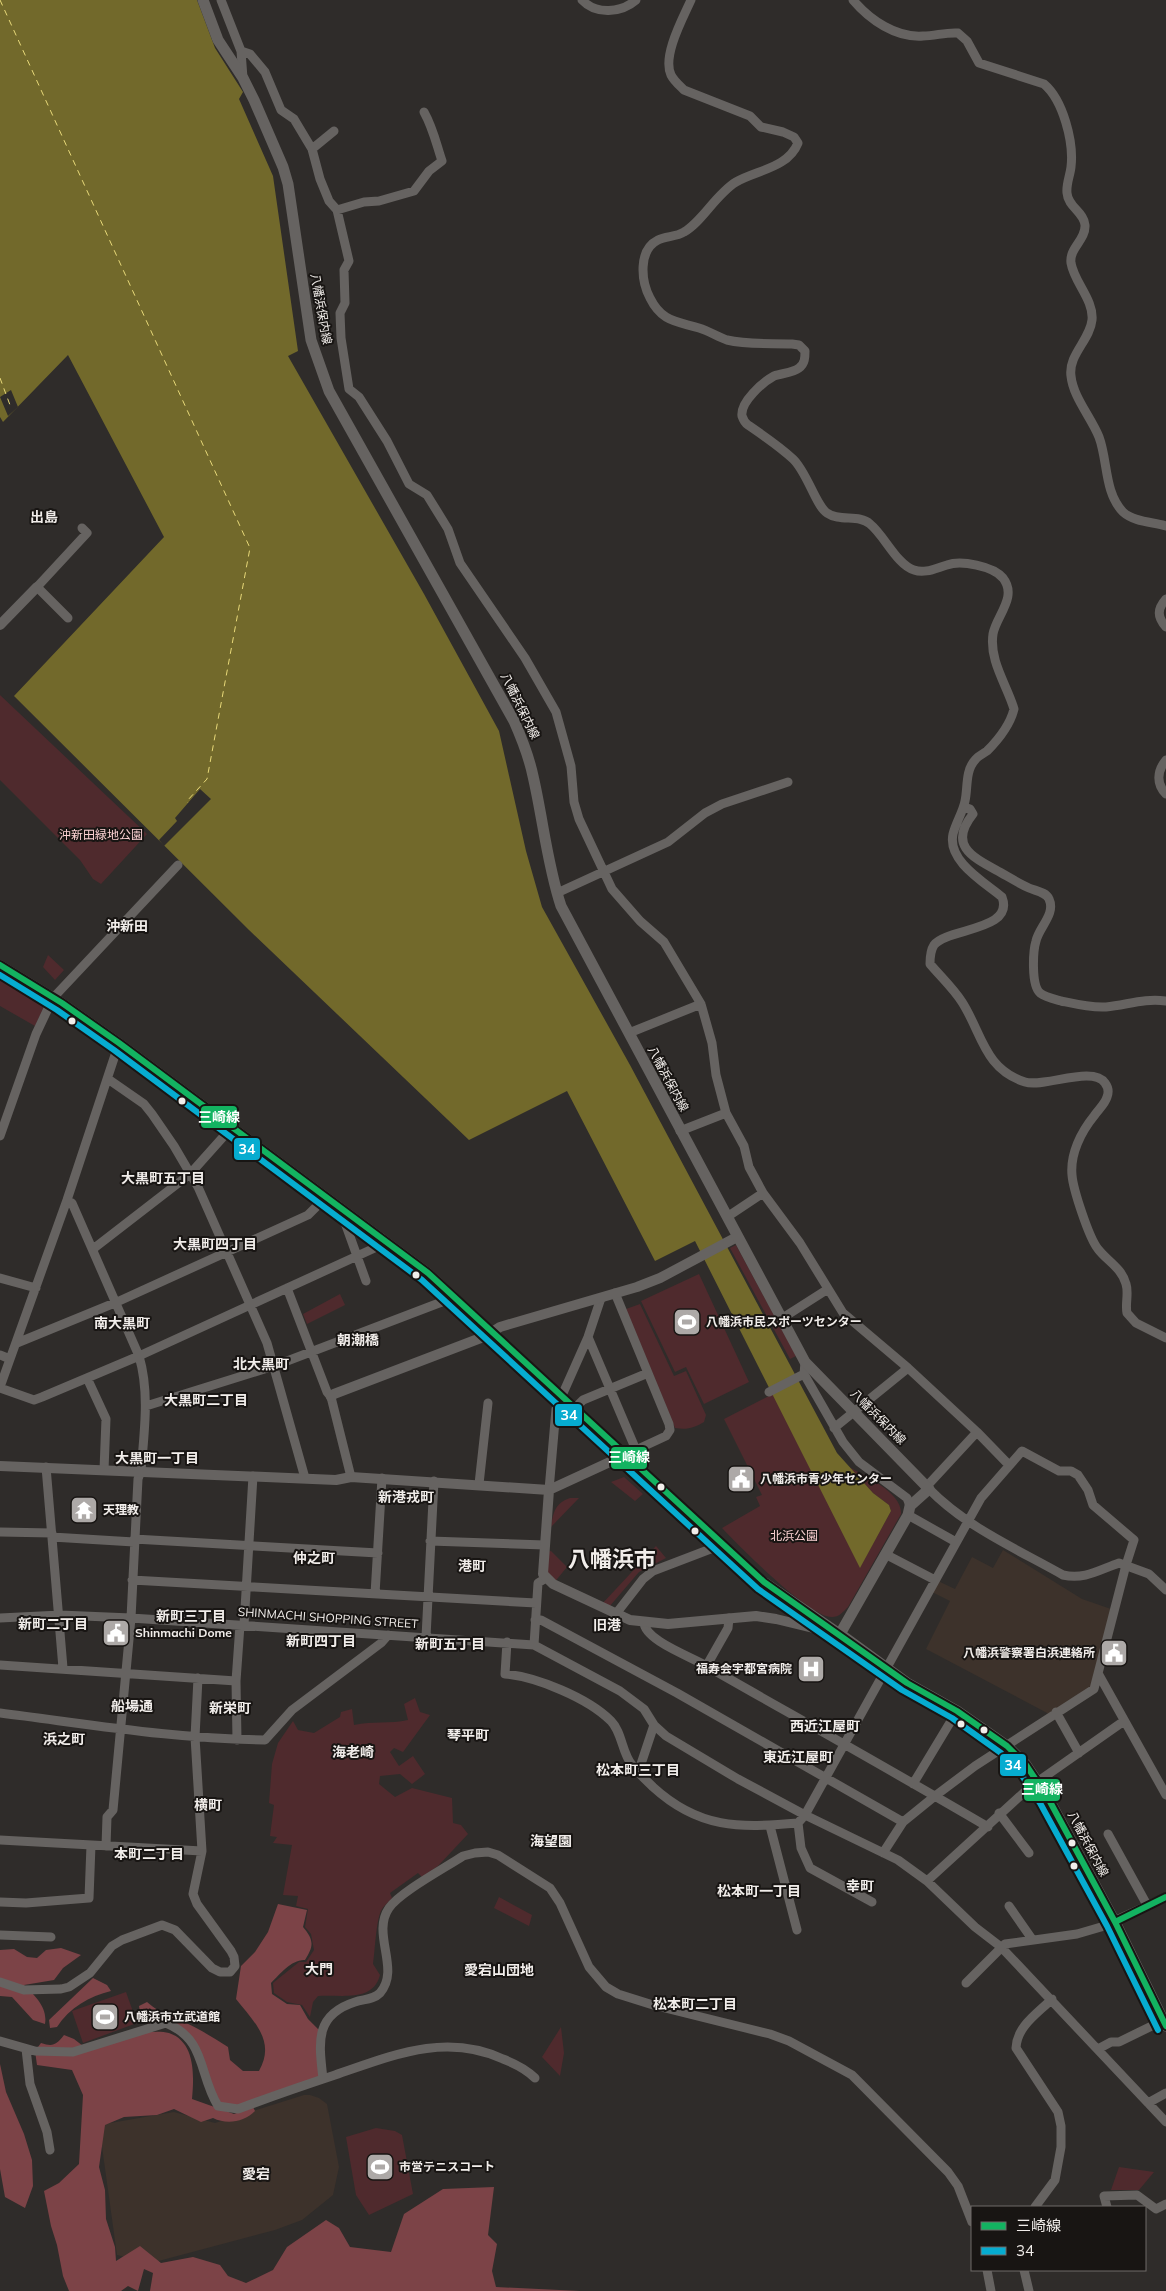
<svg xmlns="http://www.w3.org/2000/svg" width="1166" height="2291" font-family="Mulish,'Noto Sans JP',sans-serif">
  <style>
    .built { fill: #3d322b }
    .green { fill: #4f2a2d }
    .forest { fill: #7c4347 }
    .water { fill: #72692b }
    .pier { fill: #2f2c2a }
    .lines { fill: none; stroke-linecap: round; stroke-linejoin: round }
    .ferry { stroke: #e8d979; stroke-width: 1; stroke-dasharray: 6 5; stroke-linecap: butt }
    .minor { stroke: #666361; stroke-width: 9 }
    .tertiary { stroke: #666361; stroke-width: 10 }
    .secondary { stroke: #666361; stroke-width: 11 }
    .bus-1-casing { stroke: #181513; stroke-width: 10 }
    .bus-2-casing { stroke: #181513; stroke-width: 10 }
    .bus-1 { stroke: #13b361; stroke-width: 6 }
    .bus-2 { stroke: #06acd0; stroke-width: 6 }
    .bus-dot { fill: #f1edea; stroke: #181513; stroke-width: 2 }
    .labels { text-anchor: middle; stroke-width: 4; stroke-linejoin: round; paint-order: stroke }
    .street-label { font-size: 12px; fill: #f1edea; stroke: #181513 }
    .park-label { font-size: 12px; fill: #fcd2d3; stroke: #181513 }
    .poi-label { font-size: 12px; font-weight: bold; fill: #f1edea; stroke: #181513; text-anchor: start }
    .neighbourhood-label { font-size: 14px; font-weight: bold; fill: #f1edea; stroke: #181513 }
    .town-label { font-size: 22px; font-weight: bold; fill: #f1edea; stroke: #181513 }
    .line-badge { stroke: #181513; stroke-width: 2 }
    .badge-label { font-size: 14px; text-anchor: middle; font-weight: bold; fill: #fff }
  </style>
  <rect width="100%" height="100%" fill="#2f2c2a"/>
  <path class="built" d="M1003,1550l79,49 29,10 -20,77 -42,28 -123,-65 24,-48 -18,-9 6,-11 17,8 17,-32 21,11z
    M304,2095h6l9,3 8,6 12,63 -6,28 -31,25 -27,10 -124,33 -34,-8 -18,-130 75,-13 41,11z"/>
  <path class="green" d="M0,695l147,139 -46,50 -8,-5 -13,-19 -80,-80z
    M48,955l16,15 -9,10 -12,-13z
    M0,979l44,28 -9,19 -35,-20z
    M736,1245l60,111 -6,3 -60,-111z
    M699,1274l50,108 -45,22 -18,-37 -11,5 -34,-71z
    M340,1294l5,11 -38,19 -4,-10z
    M640,1304l34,72 12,-5 20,44 -2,7c-10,6 -17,8 -29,6l-49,-119z
    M773,1394l87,173 31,-56 -2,-6 -16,-12 -24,-26c16,9 54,26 52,47l-53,93c-5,5 -9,10 -16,10 -23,0 -93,-71 -110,-89l38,-22 -4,-9 6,-2 -38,-76z
    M624,1477l19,17 -8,7 -24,-19z
    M570,1498h9l-28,29c2,-14 4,-24 19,-29z
    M656,1546l10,12 -27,14 -30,35 -7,-3z
    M551,1551l16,16 -14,17 -10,-17 2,-15z
    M415,1698l5,14 10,3 -27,37 -9,-4 -4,4 9,14 14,-10 12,18 -13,10 -12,-10 -20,2 -1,8 16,13 17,-9 40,10 1,25 8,2 7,9 -30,32 -16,11 -4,-4 -28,20 2,5c-3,4 -9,8 -11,13 -5,10 -6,40 -8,53l7,11c-7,28 -40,19 -62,21l-5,6 -3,15 -8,-12 -15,-3 -13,-9 -1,-10 26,-21h7l8,-12 -3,-16 -6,-7 3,-18 -12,-3 2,-10 -15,-1 9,-50 -19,-2 4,-6 -7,-1 4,-31 -5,-2 3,-39 6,-21 15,-22 5,9 16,3 26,-16 1,-5 11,-3 2,16c19,-4 36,-1 54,-5l-4,-16z
    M499,1897l33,18 -3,11 -35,-18z
    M126,1992l11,31 -54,20 -11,-32z
    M561,2027l3,26 -4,23 -18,-19z
    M376,2128l19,3 7,4 11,59 -44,21 -13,-20 -10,-58z
    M1119,2167l35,5 -15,18h-28z"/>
  <path class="forest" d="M278,1904l29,6 -4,17c11,13 11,19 2,33 -13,-1 -25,14 -34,23l1,11 15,10 13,1 8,14 14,14 1,46 -85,30 -20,-3 -21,-57 -31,-26 -24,1 -3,-18 8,-4c15,13 22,12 39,21 15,7 28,15 42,24l2,13 13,11h16c17,-30 -5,-49 -23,-72l5,-33 14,-14 13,-20z
    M61,1948l20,7 -18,13 -9,12 -30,5c10,10 24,22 21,39l-12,-4 -21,-23 -12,-1v-46l14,-1 13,8 10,1 9,-8z
    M93,1978l14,7 4,6c-21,5 -42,17 -54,36l-7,1 -1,-8z
    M145,2032c8,0 17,-1 24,1 27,9 25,44 23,66l42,15 19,-7 2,4c-11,11 -28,14 -42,7l-12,4 -27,-13 -17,6 -33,2 -19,8 -6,42 6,23 1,29 9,28 1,14 24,-15 21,17 32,-6 27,8 8,11 18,7 27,-13 14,-23 39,-27 13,8 11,19 41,5 13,-38 39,-25 51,-2 -6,48 9,9 -5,27 4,16 84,4h-430l3,-18 -9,-4 -6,22 -10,-5 -7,5h-52l-6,-15 -6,-31 -6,-19 -7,-35 15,-8 20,-19 4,-69 -11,-25 -35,-5 -2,-14 6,-8c12,4 15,2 23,-8l10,4 9,7z
    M0,2064l6,28 18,42 8,26 1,26 -8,22 -20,-11 -5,-28z"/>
  <path class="water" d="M0,0h197l18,48 28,44 -4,7 34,77 25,175 -10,5 136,238 75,137 27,120 16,56 88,158 207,388 36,40 16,12 2,6 -31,57 -165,-327 -40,20 -88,-170 -98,49 -220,-210 -235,-234 150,-159 -96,-182 -65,67 -3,-5z"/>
  <path class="pier" d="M11,390l7,17 -10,9 -8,-19z
    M200,789l11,10 -47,47 -5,-6 18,-19 -2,-3z"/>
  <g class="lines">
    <path class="ferry" d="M0,0l250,548 -43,231 -20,22 1,2
      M0,378l10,27"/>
    <path class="minor" d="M221,0l20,51 9,3 15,18 16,38 13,9 18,30 8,30 9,22 8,9 12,51 -5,9 1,33 -5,10 1,25 8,51 10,8 28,44 22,43 18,11 21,34 12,34 65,95 31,54 15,54 3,36 5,17 33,70 28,32 24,21 37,62 11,39 4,32 10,38 18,33 5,21 14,26 37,50 43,70 65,55 69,64 32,33
      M582,0c14,15 39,13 54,0
      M691,0c-8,18 -29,56 -20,75 3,6 9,11 13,15l66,26 11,11 22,5 11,5 4,6c-10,25 -41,27 -62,39 -20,12 -34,40 -52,50 -8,5 -18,4 -26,8 -20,10 -17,41 -8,58 12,24 26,23 49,30 10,3 19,9 28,12 21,5 44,3 65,4l7,1 6,6c0,6 0,13 -6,17 -6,5 -17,5 -25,8 -11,6 -34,26 -32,40 1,3 3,7 6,9 16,11 31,21 45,34 14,13 23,47 34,54 13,9 32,1 43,11 14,11 27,41 44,46 11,4 22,-2 33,-5 14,-5 46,1 56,13 15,19 -7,38 -10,56 -4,27 14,51 21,75 -4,16 -15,30 -27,42 -4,3 -9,5 -12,9 -10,11 -7,28 -10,41 -2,11 -9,21 -12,33 -6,27 31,48 49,63 13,34 -55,31 -68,48 -4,6 -4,13 -4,19 11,13 23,24 32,38 20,31 22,67 63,80 19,6 68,-17 80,1 3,4 4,9 2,14 -2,7 -9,13 -13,19 -13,16 -24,38 -22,59 1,14 17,63 26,74 9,12 24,19 28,35 3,9 -1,20 1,29l9,10 30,15
      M853,0c17,20 43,38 70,36 12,0 23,-4 35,-3l9,8 12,22 65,21c19,16 30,58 27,83 -1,9 -5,17 -4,26 1,14 17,19 18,32 1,15 -16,23 -14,38 3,19 23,37 21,57 -2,20 -24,35 -21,56 2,21 20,41 28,61 9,24 5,55 24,75 11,10 30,10 43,14
      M241,51l2,27
      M312,149l22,-18
      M337,210l27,-8 15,-1 35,-10 15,-20 13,-10c-6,-18 -9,-33 -18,-49
      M1166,599c-9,10 -9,18 0,28
      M68,618l-31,-31 50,-54 -5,-5
      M1166,760c-9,11 -10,24 0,34
      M964,807l6,2 3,5c-24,30 -3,42 23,56 11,6 22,13 33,18 7,3 17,4 20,11 7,15 -10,28 -13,42 -3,10 -5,44 4,52 5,4 14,6 21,8 14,3 30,7 45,6 21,-2 38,-9 60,-6
      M557,893l111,-51 37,-29 17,-9 66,-22
      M629,1033l72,-29
      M108,1079l36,25 8,10 22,32 24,41 69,156 38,135
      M680,1131l46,-18
      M0,1136l36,-102 17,-36 125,-133
      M67,1200l5,3 67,153c11,37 5,77 2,115l-3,8 -7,139 -18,192 -6,7 -1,29
      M339,1206l27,75
      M727,1217l36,-24
      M93,1249l97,-75 42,-47
      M0,1278l36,10
      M287,1288l40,104 4,5 20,80
      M615,1293l54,131 1,6 -4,6 -41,19
      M781,1319l47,-30
      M588,1337l48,113
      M17,1343l100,-41 191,-87 10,-10 4,-11
      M0,1355l10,4
      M805,1362l-1,12 39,68 16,20 48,36 3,8
      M87,1378l19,41 -2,51
      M0,1387l67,-187 52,-157
      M0,1388l34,12 8,-3 97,-41 240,-110 3,-8
      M769,1392l35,-18
      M146,1406l128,-40 173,-66 5,-5
      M575,1408l8,-8 65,-27
      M834,1428l74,-60
      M46,1467l17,201
      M479,1484l9,-81
      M927,1486l50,-54
      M929,1489c37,38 88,60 134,86 21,5 36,-5 56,-12l30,11 17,16
      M549,1490l7,-81 32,-72 13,-39
      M908,1515l48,27
      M0,1532l52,1
      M52,1537l82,5
      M134,1539l244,14
      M430,1541l115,4
      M885,1554l50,26
      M132,1580l404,23
      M375,1594l7,-116
      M615,1615l28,-36 10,-8 68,-26
      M0,1618l60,-3 71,3 403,27 86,46 24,18 10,16 12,11 72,43 67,36 93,45 29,21 48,46 26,20 165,175
      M535,1620h6l136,73 226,129
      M644,1622c0,19 51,36 66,46 93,53 186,105 278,159
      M244,1625l9,-149
      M426,1637l8,-156
      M507,1642l-2,32c32,3 83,24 106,47 11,11 11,32 21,44 6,8 14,15 21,22 46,42 86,41 145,36l7,-8 176,-317 41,-47 37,20h12l7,4 10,15 5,15 41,35 -8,25 -32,124 -119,77 -40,30 -32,26 -20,31
      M534,1645l4,-62 8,-5
      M0,1665l236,16
      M707,1665l21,-37 1,-10
      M1099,1675l67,120
      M1056,1712l23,41
      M0,1713c88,11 176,26 265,27l27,-30 89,-67 7,-8
      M237,1740l-1,-59 4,-56
      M638,1773l16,-48
      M913,1784l44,-73
      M999,1813l30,40
      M798,1823l3,25 9,20 62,34
      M770,1826l27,104
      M1108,1834l39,71
      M0,1840l202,11
      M927,1881l103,-94 94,-66
      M0,1902l26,1 63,-5 2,-53
      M1009,1906l23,33
      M0,1935l51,2
      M0,1982l24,8 37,-1 8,-2 21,-14 22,-27 10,-6 40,-15 13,5 37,38 8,4h10l5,-6 -1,-9 -3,-6 -34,-47 -4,-10 9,-43 -7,-114 3,-59
      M966,1983l39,-39 72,-10 24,-7 65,-30
      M0,2041l35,10 38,1 93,-29c41,17 32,51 52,83l20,3c32,-12 64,-23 97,-34 56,-19 110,-43 168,-16 13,5 23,10 32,19
      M26,2049l4,35 17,48 3,18
      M1098,2049l13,-7h8l47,-23
      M323,2079c-4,-36 -9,-64 32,-77 9,-3 18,-2 25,-9 21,-24 -9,-59 9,-85 11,-16 56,-40 74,-52l12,-3 13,-1 10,3 52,33 10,15 29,64 17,20 12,7 35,11 117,29 19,7 63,34 96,97 10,14 14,36
      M1148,2103l18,-10
      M1035,2207l20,-27 6,-33v-21l-3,-14 -42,-64c1,-22 21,-34 36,-49
      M1107,2207l-3,-11 33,-1 19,14 10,-5
      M987,2270l4,21
      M1024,2270l5,21"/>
    <path class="tertiary" d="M0,625l37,-38
      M0,965l62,38 57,40 309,230 313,290 23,19 76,52
      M331,1397l3,-3 152,-58 14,-9 137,-40 23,-9 77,-41
      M0,1466l336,14 15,-3 198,13 76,-35
      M549,1490l-6,84 10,10 77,36 38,4 88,-8 20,3 58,14"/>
    <path class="secondary" d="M203,0l15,40 25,38 11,22 29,67 5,17 23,156 18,51 185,330c8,18 15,36 19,55 10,43 14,88 28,130l244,456 124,127 -19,17 -2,9 -68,119 67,49 50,28 50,35 19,19 22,33 67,124 51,104"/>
    <g class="bus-1-casing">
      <path id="bus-1" d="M0,965l62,38 57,40 309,230 336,309 143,101 50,28 50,35 19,19 22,33 67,124 51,104
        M1115,1922l51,-25"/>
    </g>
    <g class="bus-2-casing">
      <path id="bus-2" d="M0,975l57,35 57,40 308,230 336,309 144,101 50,28 49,35 18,18 21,32 67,123 51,104"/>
    </g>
    <use href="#bus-1" class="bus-1"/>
    <use href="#bus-2" class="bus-2"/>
  </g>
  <defs>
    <g id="stadium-square" transform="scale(1.4375)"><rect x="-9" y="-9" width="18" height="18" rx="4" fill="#ada9a7" stroke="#181513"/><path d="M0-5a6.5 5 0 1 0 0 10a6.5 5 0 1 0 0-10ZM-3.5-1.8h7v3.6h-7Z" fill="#fff"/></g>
    <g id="civic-square" transform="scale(1.4375)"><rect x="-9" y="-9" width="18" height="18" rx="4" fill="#ada9a7" stroke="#181513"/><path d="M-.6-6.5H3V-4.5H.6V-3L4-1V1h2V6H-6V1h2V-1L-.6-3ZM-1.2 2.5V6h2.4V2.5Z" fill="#fff"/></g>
    <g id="temple-square" transform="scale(1.4375)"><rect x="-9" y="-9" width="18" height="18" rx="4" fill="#ada9a7" stroke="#181513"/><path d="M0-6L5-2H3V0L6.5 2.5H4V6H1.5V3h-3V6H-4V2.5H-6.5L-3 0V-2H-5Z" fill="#fff"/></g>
    <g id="hospital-square" transform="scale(1.4375)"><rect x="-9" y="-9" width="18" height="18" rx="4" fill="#ada9a7" stroke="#181513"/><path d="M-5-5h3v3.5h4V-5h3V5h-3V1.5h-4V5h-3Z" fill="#fff"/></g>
  </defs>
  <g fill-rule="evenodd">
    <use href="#stadium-square" x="687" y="1322"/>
    <use href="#civic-square" x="741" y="1479"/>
    <use href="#temple-square" x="84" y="1510"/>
    <use href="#civic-square" x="116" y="1633"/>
    <use href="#civic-square" x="1114" y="1653"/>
    <use href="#hospital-square" x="811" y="1669"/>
    <use href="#stadium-square" x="105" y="2017"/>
    <use href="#stadium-square" x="380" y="2167"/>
  </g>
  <g class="bus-dot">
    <circle cx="72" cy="1021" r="4.5"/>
    <circle cx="182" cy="1101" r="4.5"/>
    <circle cx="416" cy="1275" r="4.5"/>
    <circle cx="661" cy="1487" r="4.5"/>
    <circle cx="695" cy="1531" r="4.5"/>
    <circle cx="961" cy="1724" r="4.5"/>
    <circle cx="984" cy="1730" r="4.5"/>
    <circle cx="1072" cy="1843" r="4.5"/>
    <circle cx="1074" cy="1866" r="4.5"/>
  </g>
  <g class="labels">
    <g class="street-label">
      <text transform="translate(321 309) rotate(80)" y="4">八幡浜保内線</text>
      <text transform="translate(520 706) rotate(64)" y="4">八幡浜保内線</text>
      <text transform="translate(668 1079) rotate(62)" y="4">八幡浜保内線</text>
      <text transform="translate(878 1417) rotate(45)" y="4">八幡浜保内線</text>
      <text transform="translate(328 1618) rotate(4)" y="4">SHINMACHI SHOPPING STREET</text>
      <text transform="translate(1088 1844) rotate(62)" y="4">八幡浜保内線</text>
    </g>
    <g class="park-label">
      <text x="101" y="839">沖新田緑地公園</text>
      <text x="794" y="1540">北浜公園</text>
    </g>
    <g class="poi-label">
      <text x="706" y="1326">八幡浜市民スポーツセンター</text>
      <text x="760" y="1483">八幡浜市青少年センター</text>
      <text x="103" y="1514">天理教</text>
      <text x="135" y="1637">Shinmachi Dome</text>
      <text x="1095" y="1657" text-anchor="end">八幡浜警察署白浜連絡所</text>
      <text x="792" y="1673" text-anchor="end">福寿会宇都宮病院</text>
      <text x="124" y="2021">八幡浜市立武道館</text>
      <text x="399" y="2171">市営テニスコート</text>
    </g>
    <g class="neighbourhood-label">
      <text x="44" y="522">出島</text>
      <text x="127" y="931">沖新田</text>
      <text x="163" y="1183">大黒町五丁目</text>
      <text x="215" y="1249">大黒町四丁目</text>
      <text x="122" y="1328">南大黒町</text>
      <text x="358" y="1345">朝潮橋</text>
      <text x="261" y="1369">北大黒町</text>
      <text x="206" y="1405">大黒町二丁目</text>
      <text x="157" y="1463">大黒町一丁目</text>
      <text x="406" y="1502">新港戎町</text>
      <text x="314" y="1563">仲之町</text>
      <text x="472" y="1571">港町</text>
      <text x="191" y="1621">新町三丁目</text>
      <text x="53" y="1629">新町二丁目</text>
      <text x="607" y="1630">旧港</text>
      <text x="321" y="1646">新町四丁目</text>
      <text x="450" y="1649">新町五丁目</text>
      <text x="132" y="1711">船場通</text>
      <text x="230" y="1713">新栄町</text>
      <text x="825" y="1731">西近江屋町</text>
      <text x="468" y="1740">琴平町</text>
      <text x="64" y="1744">浜之町</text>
      <text x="353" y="1757">海老崎</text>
      <text x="798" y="1762">東近江屋町</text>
      <text x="638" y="1775">松本町三丁目</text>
      <text x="208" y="1810">横町</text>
      <text x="551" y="1846">海望園</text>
      <text x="149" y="1859">本町二丁目</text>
      <text x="860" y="1891">幸町</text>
      <text x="759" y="1896">松本町一丁目</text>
      <text x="319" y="1974">大門</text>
      <text x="499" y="1975">愛宕山団地</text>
      <text x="695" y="2009">松本町二丁目</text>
      <text x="256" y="2179">愛宕</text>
    </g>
    <g class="town-label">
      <text x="612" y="1567">八幡浜市</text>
    </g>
  </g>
  <g class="line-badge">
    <rect x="200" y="1105" width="38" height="24" rx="5" fill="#13b361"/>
    <rect x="233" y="1137" width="28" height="24" rx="5" fill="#06acd0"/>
    <rect x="554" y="1403" width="29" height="24" rx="5" fill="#06acd0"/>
    <rect x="610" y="1446" width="38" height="24" rx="5" fill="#13b361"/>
    <rect x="999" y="1753" width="28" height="24" rx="5" fill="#06acd0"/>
    <rect x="1023" y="1778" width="38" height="24" rx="5" fill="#13b361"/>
  </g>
  <g class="badge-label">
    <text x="219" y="1122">三崎線</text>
    <text x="247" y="1154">34</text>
    <text x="569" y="1420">34</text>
    <text x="629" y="1462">三崎線</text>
    <text x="1013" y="1770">34</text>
    <text x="1042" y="1794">三崎線</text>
  </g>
  <rect x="971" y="2206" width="175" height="65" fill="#181513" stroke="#6f6b69"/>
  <rect x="981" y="2222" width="25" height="8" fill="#13b361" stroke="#6f6b69"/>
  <text x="1016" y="2231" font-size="15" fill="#f1edea">三崎線</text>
  <rect x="981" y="2247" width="25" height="8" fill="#06acd0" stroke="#6f6b69"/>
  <text x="1016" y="2256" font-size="15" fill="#f1edea">34</text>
</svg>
